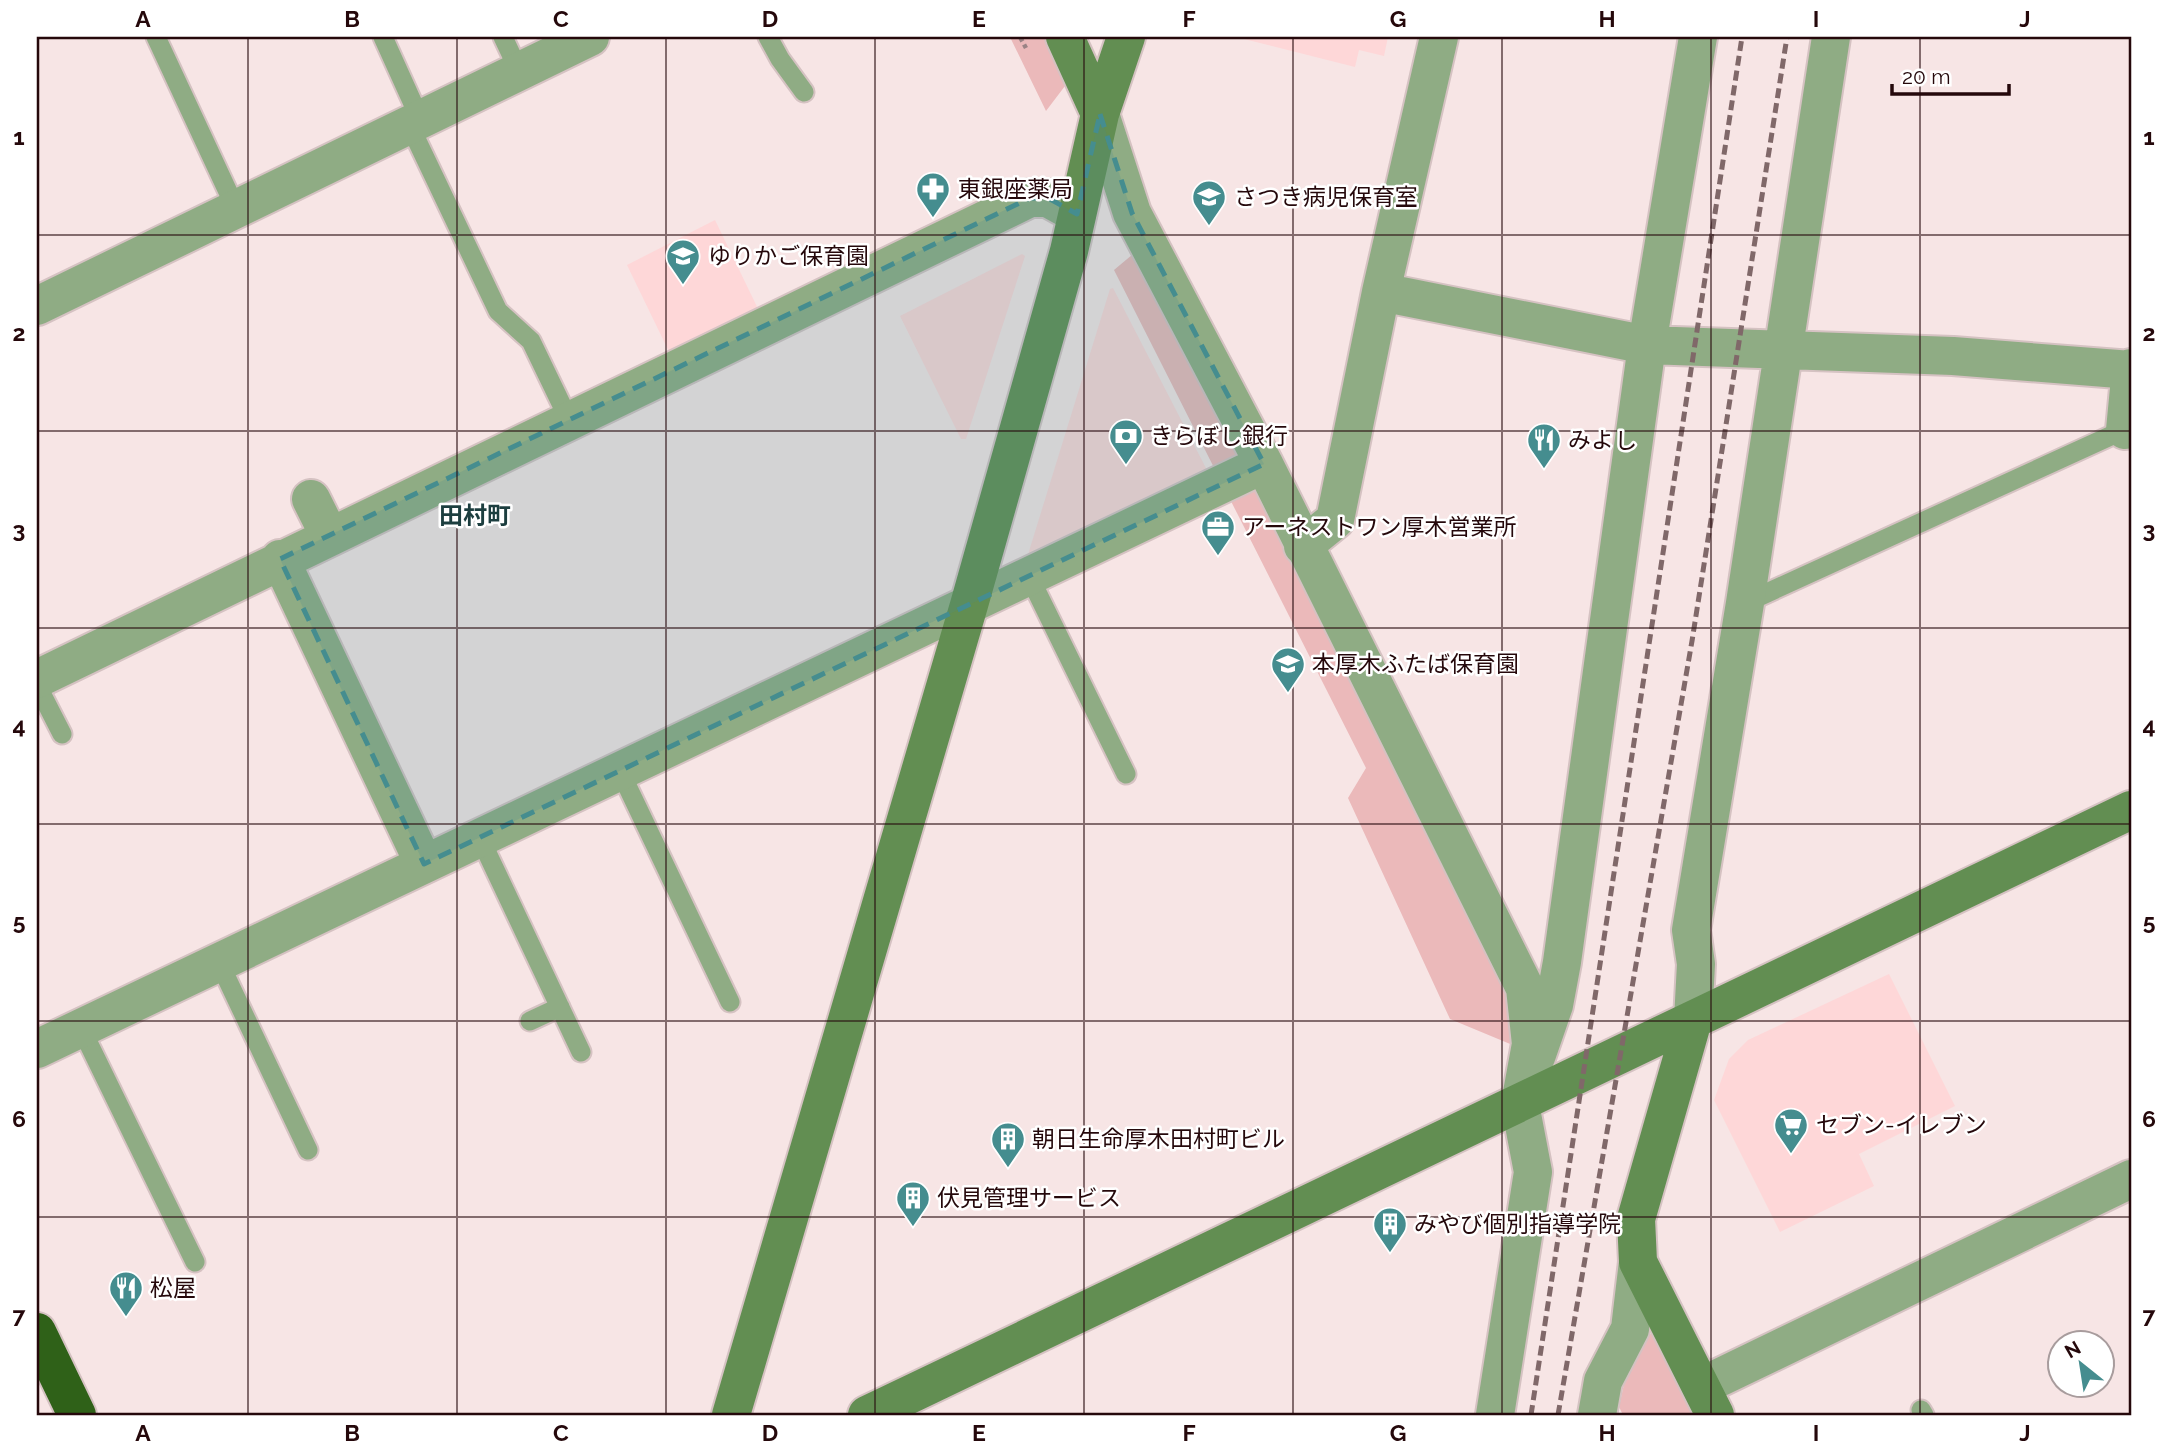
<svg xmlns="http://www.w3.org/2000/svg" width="2168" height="1452" font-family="Raleway,'Noto Sans JP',sans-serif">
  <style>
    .built { fill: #fed7d8 }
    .green { fill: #ebb9ba }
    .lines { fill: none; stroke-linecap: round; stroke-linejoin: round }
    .lane-casing { stroke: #d5c2c2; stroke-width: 23 }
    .street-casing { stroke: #d5c2c2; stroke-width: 42 }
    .secondary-casing { stroke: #d5c2c2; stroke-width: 42 }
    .highway-casing { stroke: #d5c2c2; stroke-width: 42 }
    .path { stroke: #9a8385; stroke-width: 4.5; stroke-dasharray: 5 3.5; stroke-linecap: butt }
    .lane { stroke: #8fac84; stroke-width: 19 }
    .street { stroke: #8fac84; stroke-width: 38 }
    .secondary { stroke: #628e52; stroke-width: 38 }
    .highway { stroke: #2f6118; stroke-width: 38 }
    .rail { stroke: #806869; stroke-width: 5; stroke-dasharray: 10 5; stroke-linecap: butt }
    .marked { fill: #458d8f; fill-opacity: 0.2; stroke: #458d8f; stroke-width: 5; stroke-dasharray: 14 9; stroke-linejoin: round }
    .grid { fill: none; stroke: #25080b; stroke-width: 2; stroke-opacity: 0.55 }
    .labels { text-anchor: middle; stroke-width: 5; stroke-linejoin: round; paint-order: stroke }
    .poi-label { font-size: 23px; fill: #25080b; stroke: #fff; text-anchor: start }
    .neighbourhood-label { font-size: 24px; font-weight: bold; fill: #1c3e3f; stroke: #fff }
    .neatline { fill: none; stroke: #25080b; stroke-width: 2.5 }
    .grid-label { font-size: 23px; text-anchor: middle; font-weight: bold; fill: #25080b }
  </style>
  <rect width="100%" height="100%" fill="#f7e5e5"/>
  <path class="built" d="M1236,37h152l-4,19 -25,-6 -4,17z
    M715,220l47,97 -89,43 -46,-95z
    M1022,254l3,2 -59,183h-5l-61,-123z
    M1113,288l96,186 -183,87 84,-272z
    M1889,974l66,132 -96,48 15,32 -94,46 -66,-132 15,-41 19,-19z"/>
  <path class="green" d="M1010,37h36l22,45 -22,29z
    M1145,244l373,762 -3,40 -65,-27 -102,-221 18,-30 -252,-498z
    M1659,1328l44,87h-80l-4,-8 13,-60z"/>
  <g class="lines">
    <g class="lane-casing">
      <path id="lane" d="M156,37l80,172
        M383,37l37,82
        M503,37l16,34
        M768,37l12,22 24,33
        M409,124l89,187 33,30 38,79
        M1029,576l97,198
        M1745,603l385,-176
        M37,685l25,49
        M620,771l110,231
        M480,838l101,214
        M219,962l89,188
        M530,1021l30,-14
        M81,1028l114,234
        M1921,1410l3,5"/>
    </g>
    <g class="street-casing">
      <path id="street" d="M1100,114l32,99 132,251 261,524 6,56 -11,60 13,68 -38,243
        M1381,292l266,53 306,11 178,14
        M37,306l553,-269
        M2125,430l6,-62
        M311,499l18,36
        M1303,546l32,-26 46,-228 58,-255
        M280,559l144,305
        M37,679l993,-481h18l29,16
        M1693,1020l3,-56 -5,-34 54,-327 86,-566
        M37,1049l1227,-585
        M1536,1057l18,-52 8,-43 85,-617 51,-308
        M1702,1386l429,-207
        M1597,1415l6,-34 27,-52 8,-67"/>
    </g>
    <g class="secondary-casing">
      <path id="secondary" d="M1065,37l35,77
        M1693,1020l-57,199 2,43 77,153
        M731,1415l238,-810 100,-354 31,-137 26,-77
        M867,1415l1264,-605"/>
    </g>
    <g class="highway-casing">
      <path id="highway" d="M37,1332l40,83"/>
    </g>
    <path class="path" d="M1020,37l6,11"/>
    <use href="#lane" class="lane"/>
    <use href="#street" class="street"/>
    <use href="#secondary" class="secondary"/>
    <use href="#highway" class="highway"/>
    <path class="rail" d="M1531,1415l211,-1378
      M1558,1415l134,-774 95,-604"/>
  </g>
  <path class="marked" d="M1100,114l32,99 132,251 -840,400 -144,-305 750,-361h18l29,16z"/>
  <path class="grid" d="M248,37v1378M457,37v1378M666,37v1378M875,37v1378M1084,37v1378M1293,37v1378M1502,37v1378M1711,37v1378M1920,37v1378M37,235h2094M37,431h2094M37,628h2094M37,824h2094M37,1021h2094M37,1217h2094"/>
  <defs>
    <g id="pharmacy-pin" transform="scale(1.75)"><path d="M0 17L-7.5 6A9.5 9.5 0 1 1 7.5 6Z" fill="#458d8f" stroke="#fff"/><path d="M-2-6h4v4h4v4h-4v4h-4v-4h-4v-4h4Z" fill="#fff"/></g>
    <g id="school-pin" transform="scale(1.75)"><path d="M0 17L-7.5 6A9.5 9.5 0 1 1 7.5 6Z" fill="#458d8f" stroke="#fff"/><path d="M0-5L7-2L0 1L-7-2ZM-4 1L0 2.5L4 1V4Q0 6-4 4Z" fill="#fff"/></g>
    <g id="bank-pin" transform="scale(1.75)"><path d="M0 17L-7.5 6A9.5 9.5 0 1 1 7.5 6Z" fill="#458d8f" stroke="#fff"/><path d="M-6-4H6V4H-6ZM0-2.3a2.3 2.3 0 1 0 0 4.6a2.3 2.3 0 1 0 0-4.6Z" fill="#fff"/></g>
    <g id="restaurant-pin" transform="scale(1.75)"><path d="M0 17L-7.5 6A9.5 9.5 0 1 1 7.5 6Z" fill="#458d8f" stroke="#fff"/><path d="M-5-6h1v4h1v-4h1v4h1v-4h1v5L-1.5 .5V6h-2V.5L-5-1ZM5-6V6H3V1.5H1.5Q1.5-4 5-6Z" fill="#fff"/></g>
    <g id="office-pin" transform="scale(1.75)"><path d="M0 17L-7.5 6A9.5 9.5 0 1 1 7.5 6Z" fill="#458d8f" stroke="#fff"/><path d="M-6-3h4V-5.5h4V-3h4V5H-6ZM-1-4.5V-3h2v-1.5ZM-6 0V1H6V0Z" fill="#fff"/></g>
    <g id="supermarket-pin" transform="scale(1.75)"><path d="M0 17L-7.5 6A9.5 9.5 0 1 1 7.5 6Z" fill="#458d8f" stroke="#fff"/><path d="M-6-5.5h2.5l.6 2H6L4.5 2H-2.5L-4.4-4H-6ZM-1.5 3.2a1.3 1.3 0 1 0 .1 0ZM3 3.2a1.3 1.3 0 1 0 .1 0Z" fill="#fff"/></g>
    <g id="building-pin" transform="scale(1.75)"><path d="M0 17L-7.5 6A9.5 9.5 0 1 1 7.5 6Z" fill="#458d8f" stroke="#fff"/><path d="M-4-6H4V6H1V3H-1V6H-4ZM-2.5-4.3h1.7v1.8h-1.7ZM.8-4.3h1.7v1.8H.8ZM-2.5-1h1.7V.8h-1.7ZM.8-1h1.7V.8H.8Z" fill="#fff"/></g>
  </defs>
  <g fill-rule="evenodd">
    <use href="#pharmacy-pin" x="933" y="189"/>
    <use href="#school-pin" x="1209" y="197"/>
    <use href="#school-pin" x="683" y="256"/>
    <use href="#bank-pin" x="1126" y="436"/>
    <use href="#restaurant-pin" x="1544" y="440"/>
    <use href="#office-pin" x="1218" y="527"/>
    <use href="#school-pin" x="1288" y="664"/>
    <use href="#supermarket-pin" x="1791" y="1125"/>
    <use href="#building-pin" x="1008" y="1139"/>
    <use href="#building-pin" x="913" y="1198"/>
    <use href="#building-pin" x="1390" y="1224"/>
    <use href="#restaurant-pin" x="126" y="1288"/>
  </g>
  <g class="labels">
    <g class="poi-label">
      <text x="958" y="197">東銀座薬局</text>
      <text x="1234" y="205">さつき病児保育室</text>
      <text x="708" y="264">ゆりかご保育園</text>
      <text x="1150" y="444">きらぼし銀行</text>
      <text x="1568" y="448">みよし</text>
      <text x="1242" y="535">アーネストワン厚木営業所</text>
      <text x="1312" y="672">本厚木ふたば保育園</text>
      <text x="1816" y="1133">セブン-イレブン</text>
      <text x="1032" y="1147">朝日生命厚木田村町ビル</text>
      <text x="937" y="1206">伏見管理サービス</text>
      <text x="1414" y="1232">みやび個別指導学院</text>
      <text x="150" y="1296">松屋</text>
    </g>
    <g class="neighbourhood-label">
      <text x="475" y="524">田村町</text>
    </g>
  </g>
  <rect width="2168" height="1452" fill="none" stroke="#ffffff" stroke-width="77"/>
  <g transform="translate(2081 1364) rotate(330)"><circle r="33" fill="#ffffff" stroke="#a89c9d" stroke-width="2"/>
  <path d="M0-5L12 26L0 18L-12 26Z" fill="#458d8f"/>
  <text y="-10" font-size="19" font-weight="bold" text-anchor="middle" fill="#25080b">N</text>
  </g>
  <path d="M1892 84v10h117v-10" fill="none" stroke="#25080b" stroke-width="3.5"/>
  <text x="1902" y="84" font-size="21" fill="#25080b" stroke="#ffffff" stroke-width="5" paint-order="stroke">20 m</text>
  <rect x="38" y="38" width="2092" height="1376" class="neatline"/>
  <g class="grid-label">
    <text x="143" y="27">A</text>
    <text x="352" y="27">B</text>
    <text x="561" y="27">C</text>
    <text x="770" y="27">D</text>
    <text x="979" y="27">E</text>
    <text x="1189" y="27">F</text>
    <text x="1398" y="27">G</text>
    <text x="1607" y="27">H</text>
    <text x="1816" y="27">I</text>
    <text x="2025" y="27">J</text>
    <text x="19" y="145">1</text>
    <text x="2149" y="145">1</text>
    <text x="19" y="341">2</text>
    <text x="2149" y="341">2</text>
    <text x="19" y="538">3</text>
    <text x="2149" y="538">3</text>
    <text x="19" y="734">4</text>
    <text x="2149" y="734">4</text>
    <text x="19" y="930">5</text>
    <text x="2149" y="930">5</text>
    <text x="19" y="1127">6</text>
    <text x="2149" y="1127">6</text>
    <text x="19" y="1323">7</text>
    <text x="2149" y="1323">7</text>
    <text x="143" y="1441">A</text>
    <text x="352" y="1441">B</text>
    <text x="561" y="1441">C</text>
    <text x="770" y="1441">D</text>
    <text x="979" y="1441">E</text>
    <text x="1189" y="1441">F</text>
    <text x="1398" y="1441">G</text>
    <text x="1607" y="1441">H</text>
    <text x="1816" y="1441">I</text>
    <text x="2025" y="1441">J</text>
  </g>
</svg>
